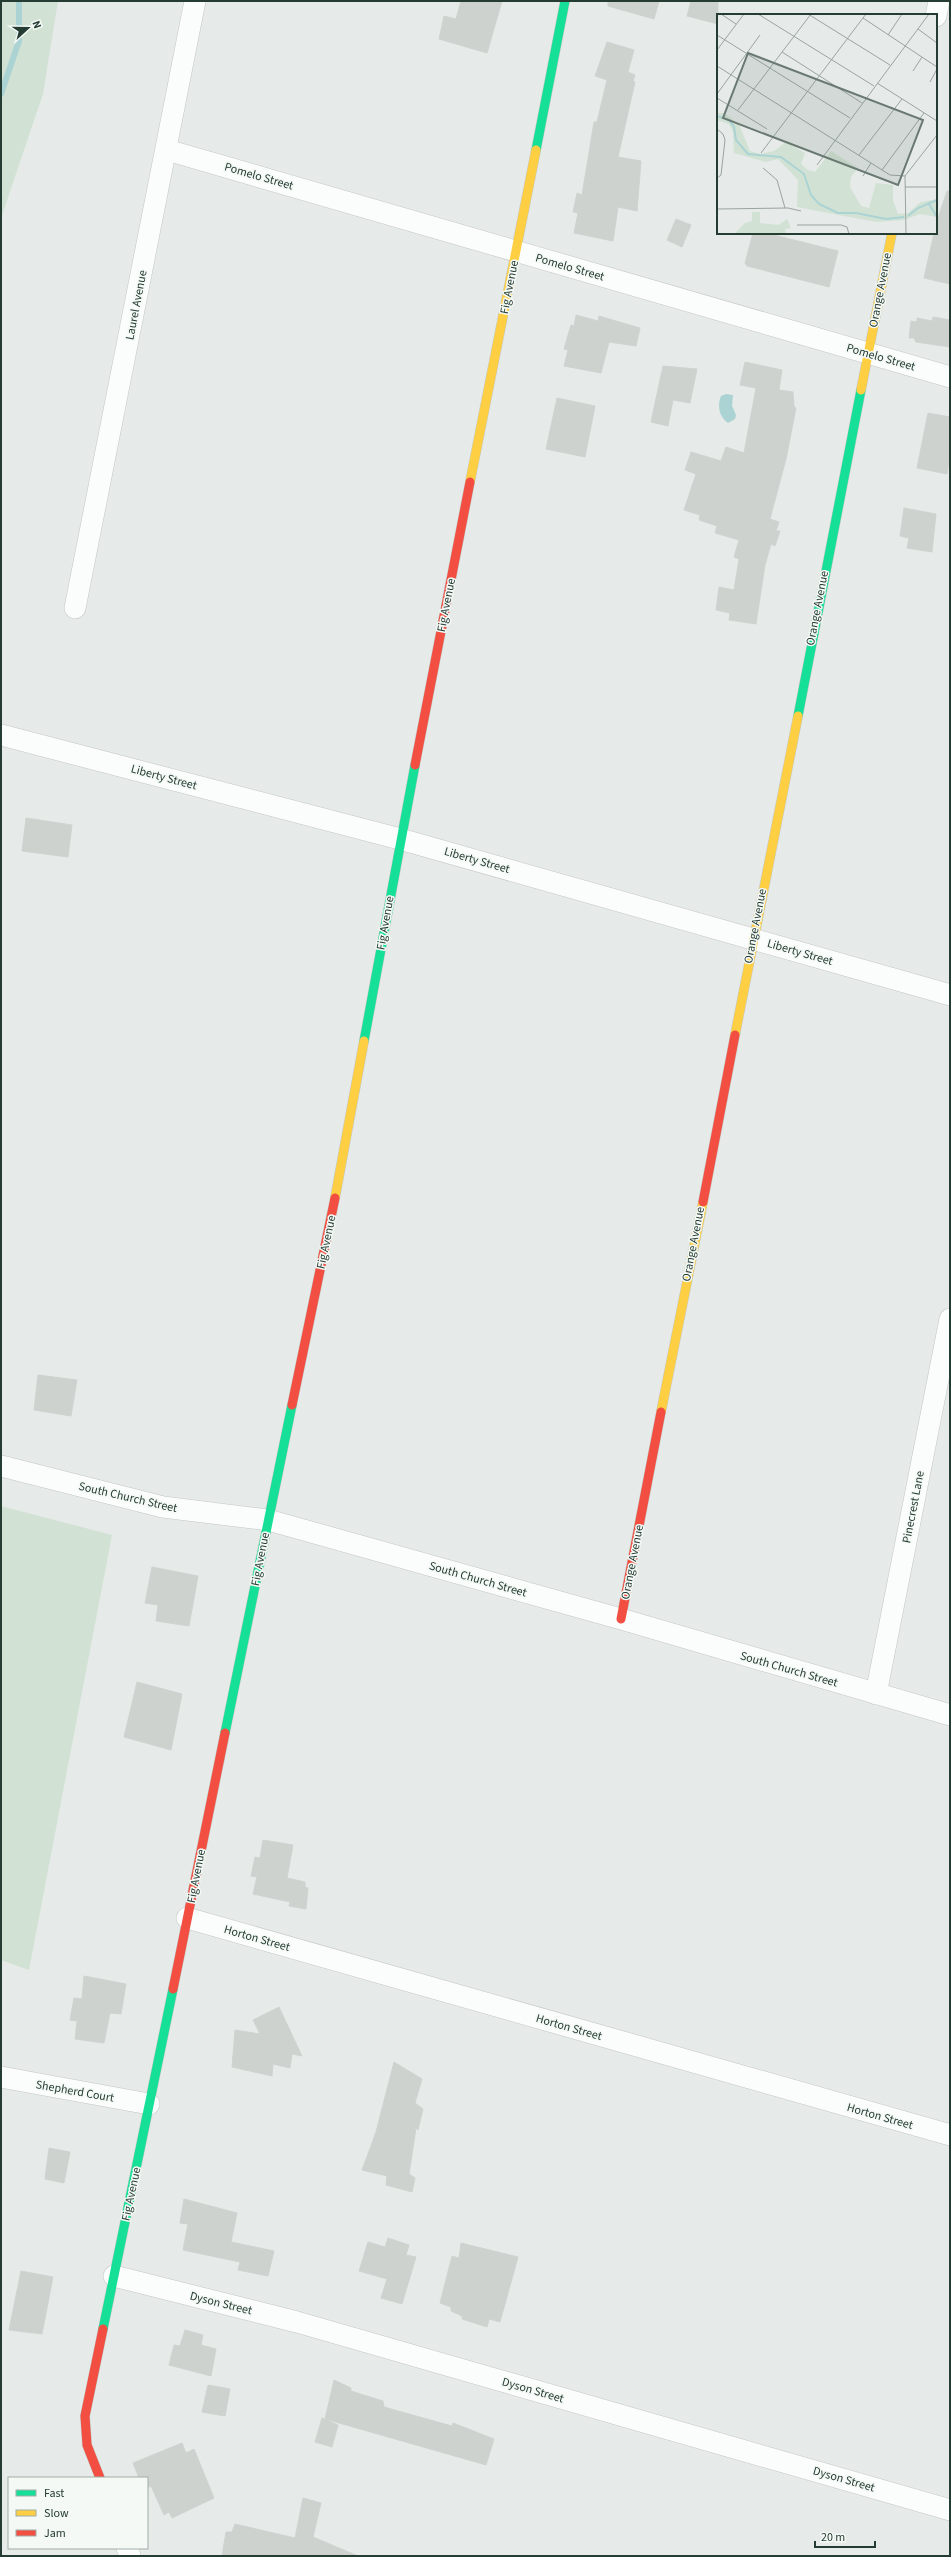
<svg xmlns="http://www.w3.org/2000/svg" width="951" height="2557" font-family="'Source Sans 3',sans-serif">
  <style>
    .green { fill: #d1e2d4 }
    .water { fill: #abd3d4 }
    .lines { fill: none; stroke-linecap: round; stroke-linejoin: round }
    .stream { stroke: #abd3d4; stroke-width: 6 }
    .building { fill: #cdd2cf; stroke: #cfd3d1 }
    .street-casing { stroke: #c3c7c5; stroke-width: 22 }
    .fast-casing { stroke: #c2c8c5; stroke-width: 10 }
    .slow-casing { stroke: #c2c8c5; stroke-width: 10 }
    .jam-casing { stroke: #c2c8c5; stroke-width: 10 }
    .street { stroke: #fbfcfc; stroke-width: 21 }
    .fast { stroke: #16e098; stroke-width: 9 }
    .slow { stroke: #ffcf43; stroke-width: 9 }
    .jam { stroke: #f24e42; stroke-width: 9 }
    .labels { text-anchor: middle; stroke-width: 3; stroke-linejoin: round; paint-order: stroke }
    .street-label { font-size: 12px; fill: #253c33; stroke: #f4f9f6 }
    .inset-river { fill: none; stroke: #abd3d4; stroke-width: 2 }
    .inset-road { fill: none; stroke: #99a4a0; stroke-width: 1 }
    .view { fill: #697972; fill-opacity: 0.15; stroke: #697972; stroke-width: 2 }
    .inset-edge { fill: none; stroke: #253c33; stroke-width: 2 }
  </style>
  <rect width="100%" height="100%" fill="#e6eae8"/>
  <path class="green" d="M1,1h57l-15,93 -42,124z
    M1,1506l111,29 -83,435 -28,-10z"/>
  <path class="water" d="M726,394l7,1 -1,11 4,9 -1,4 -7,4c-9,-6 -11,-18 -7,-27z"/>
  <g class="lines">
    <path class="stream" d="M1,94l18,-53v-40"/>
  </g>
  <path class="building" d="M461,1h41l-15,52 -48,-14 5,-23 12,3z
    M608,1h51l-5,18 -46,-13z
    M691,1h27v23l-31,-8z
    M607,42l27,8 -6,22 7,3 -2,6 2,1 -17,75 23,4 -4,50 -19,-4 -5,34 -39,-8 4,-20 -5,-1 4,-19 5,2 12,-73h3l10,-42 -12,-4z
    M947,191h3v93l-26,-6 10,-45h2v-9z
    M676,219l15,6 -9,22 -15,-7z
    M753,233h13l72,18 -9,36 -82,-21 -2,-3z
    M576,315l22,6 1,-5 41,12 -4,18 -27,-4 -8,31 -37,-7 4,-16 -4,-1 7,-24 3,1z
    M933,317l17,3v27l-34,-5 -2,-4h-5l2,-17 6,1v-4l15,3z
    M745,362l37,8 -3,20 14,2 1,15 2,1 -10,51 -16,60 9,3 -3,9h4l-5,15 -4,-2 -6,21 -9,59 -27,-4 1,-7 -14,-3 3,-23 15,3 5,-31 -5,-2 5,-17 -24,-7 2,-7 -18,-6 1,-5 -16,-5 12,-36 -11,-4 6,-18 30,9 5,-14 18,6 12,-65 -16,-3z
    M663,366l34,3 -7,34 -17,-3 -5,26 -17,-4z
    M557,398l38,8 -10,51 -39,-8z
    M928,413l22,4v38l-3,19 -30,-6z
    M904,508l32,6 -4,38 -25,-4 2,-10 -9,-2z
    M26,818l46,7 -4,32 -46,-6z
    M38,1375l39,5 -6,36 -37,-6z
    M152,1567l46,9 -9,50 -33,-5 2,-16 -13,-2z
    M137,1682l45,12 -11,56 -47,-13z
    M263,1840l30,5 -6,33 18,4v5l3,1 -2,21 -17,-3 1,-4 -37,-8 4,-17 -6,-1 4,-19 5,1z
    M84,1976l42,8 -5,30 -11,-1 -6,30 -29,-4 2,-18 -7,-1 4,-22 8,1z
    M279,2007l23,49 -10,-2 -2,14 -17,-4 -1,12 -40,-9 3,-37 25,4 -7,-14z
    M394,2062l28,17 -7,24 8,6 -5,21 -2,-2 -7,46 6,4 -3,14 -26,-7 1,-9 -25,-6 14,-38z
    M49,2148l21,4 -6,31 -19,-4z
    M184,2199l53,14 -6,29 43,9 -6,25 -30,-6 2,-8 -57,-12 5,-26 -8,-1z
    M388,2238l21,7 -3,10 10,2 -14,47 -21,-6 6,-19 -28,-8 9,-29 17,5z
    M461,2243l57,14 -18,65 -11,-3 -2,8 -25,-8v-3l-11,-5v-4l-11,-4 12,-47 7,2z
    M21,2271l32,6 -11,57 -33,-4z
    M185,2330l18,5 -2,10 15,4 -5,27 -42,-11 5,-20 6,1z
    M334,2380l17,8v3l32,10 1,6 68,19 1,-3 41,16 -8,26 -161,-46z
    M208,2385l22,4 -5,27 -23,-4z
    M322,2418l16,7 -6,22 -17,-5z
    M182,2443l4,10 8,-4 20,49 -42,20 -3,-6 -5,3 -13,-29 -4,2v-10h-8l-6,-15z
    M303,2498l18,5 -8,34 45,19h-136l4,-24h6l3,-8 60,14z"/>
  <g class="lines">
    <g class="street-casing">
      <path id="street" d="M936,16l3,-15
        M167,150l783,227
        M75,608l120,-607
        M1,735l399,104 550,156
        M1,1466l162,41 105,13 353,99 329,96
        M876,1694l74,-375
        M187,1918l763,217
        M1,2077l148,27
        M114,2276l183,46 653,188
        M127,2548l3,8"/>
    </g>
    <g class="fast-casing">
      <path id="fast" d="M536,150l29,-149
        M798,716l63,-326
        M364,1041l51,-276
        M225,1733l67,-328
        M103,2329l70,-340"/>
    </g>
    <g class="slow-casing">
      <path id="slow" d="M861,390l31,-157
        M470,482l66,-332
        M735,1035l63,-319
        M335,1198l29,-157
        M661,1412l42,-210"/>
    </g>
    <g class="jam-casing">
      <path id="jam" d="M415,765l55,-283
        M703,1202l32,-167
        M292,1405l43,-207
        M621,1619l40,-207
        M173,1989l52,-256
        M100,2478l-13,-33 -2,-29 18,-87"/>
    </g>
    <use href="#street" class="street"/>
    <use href="#fast" class="fast"/>
    <use href="#slow" class="slow"/>
    <use href="#jam" class="jam"/>
  </g>
  <g class="labels">
    <g class="street-label">
      <text transform="translate(259 176) rotate(16)" y="4">Pomelo Street</text>
      <text transform="translate(570 267) rotate(16)" y="4">Pomelo Street</text>
      <text transform="translate(509 287) rotate(-79)" y="4">Fig Avenue</text>
      <text transform="translate(880 290) rotate(-79)" y="4">Orange Avenue</text>
      <text transform="translate(136 305) rotate(-79)" y="4">Laurel Avenue</text>
      <text transform="translate(881 357) rotate(16)" y="4">Pomelo Street</text>
      <text transform="translate(446 605) rotate(-79)" y="4">Fig Avenue</text>
      <text transform="translate(817 608) rotate(-79)" y="4">Orange Avenue</text>
      <text transform="translate(164 777) rotate(15)" y="4">Liberty Street</text>
      <text transform="translate(477 860) rotate(16)" y="4">Liberty Street</text>
      <text transform="translate(385 923) rotate(-80)" y="4">Fig Avenue</text>
      <text transform="translate(755 926) rotate(-79)" y="4">Orange Avenue</text>
      <text transform="translate(800 952) rotate(16)" y="4">Liberty Street</text>
      <text transform="translate(326 1242) rotate(-78)" y="4">Fig Avenue</text>
      <text transform="translate(693 1244) rotate(-79)" y="4">Orange Avenue</text>
      <text transform="translate(128 1497) rotate(13)" y="4">South Church Street</text>
      <text transform="translate(913 1507) rotate(-79)" y="4">Pinecrest Lane</text>
      <text transform="translate(260 1559) rotate(-79)" y="4">Fig Avenue</text>
      <text transform="translate(632 1562) rotate(-79)" y="4">Orange Avenue</text>
      <text transform="translate(478 1579) rotate(16)" y="4">South Church Street</text>
      <text transform="translate(789 1669) rotate(16)" y="4">South Church Street</text>
      <text transform="translate(196 1876) rotate(-79)" y="4">Fig Avenue</text>
      <text transform="translate(257 1938) rotate(16)" y="4">Horton Street</text>
      <text transform="translate(569 2027) rotate(16)" y="4">Horton Street</text>
      <text transform="translate(75 2091) rotate(10)" y="4">Shepherd Court</text>
      <text transform="translate(880 2116) rotate(16)" y="4">Horton Street</text>
      <text transform="translate(131 2194) rotate(-78)" y="4">Fig Avenue</text>
      <text transform="translate(221 2303) rotate(14)" y="4">Dyson Street</text>
      <text transform="translate(533 2390) rotate(16)" y="4">Dyson Street</text>
      <text transform="translate(844 2479) rotate(16)" y="4">Dyson Street</text>
    </g>
  </g>
  <g transform="translate(717 14)">
    <rect width="220" height="220" fill="#e6eae8"/>
    <path d="M0,99h7l15,11 11,27 10,3 14,-3 12,-9 19,11 -4,11 7,6 7,2 16,-21 27,17 -7,9 -1,10 11,19 8,2 7,-25 17,2v15l5,14 10,-1 13,-11 16,-3v18l-17,-3 -17,6 -27,2 -79,-15 1,-27 -20,-21 -12,3 -32,-9 -1,-21 -4,-8 -12,-4zM35,198h8v11l19,2 8,-6 4,9 -6,1 1,5h-52l11,-11 7,-2z" fill="#d1e2d4"/>
    <path class="inset-river" d="M0,102l12,4 5,7 2,13 12,14 33,3 23,17 7,21 8,9 19,9h18l30,6 18,-2M212,190l8,13M191,202l10,-8 19,-8"/>
    <path class="inset-road" d="M4,0l15,10M41,0l116,72M91,0l82,51M146,4l74,49M201,15l19,14M0,21l133,83M171,21l14,-21M0,36l27,-36M65,38l80,51M0,52l173,109 15,1M196,57l9,-14M213,68l7,-13M160,69l60,38M0,80l43,-59M0,84l50,31M21,96l73,-96M0,115l6,5 2,6 -4,35 -4,3M44,139l105,-139M142,141l43,-56M100,151l112,-151M46,154l14,12 8,28M165,156l42,-57M146,162l8,-13M188,162l1,58M188,162l32,-41M188,173h32M0,195l71,-1 13,3M80,211h44l6,2 2,7"/>
    <path class="view" d="M31,39l175,67 -25,65 -175,-67z"/>
    <rect width="220" height="220" class="inset-edge"/>
  </g>
  <rect width="951" height="2557" fill="none" stroke="#253c33" stroke-width="4"/>
  <rect x="8" y="2477" width="140" height="72" fill="#f4f9f6" stroke="#a1ada8"/>
  <rect x="16" y="2490" width="20" height="6" fill="#16e098" stroke="#a1ada8"/>
  <text x="44" y="2497" font-size="12" fill="#253c33">Fast</text>
  <rect x="16" y="2510" width="20" height="6" fill="#ffcf43" stroke="#a1ada8"/>
  <text x="44" y="2517" font-size="12" fill="#253c33">Slow</text>
  <rect x="16" y="2530" width="20" height="6" fill="#f24e42" stroke="#a1ada8"/>
  <text x="44" y="2537" font-size="12" fill="#253c33">Jam</text>
  <g transform="translate(28 28) rotate(69)" stroke="#f4f9f6" stroke-width="3" paint-order="stroke">
  <path d="M0-3L7 15L0 10L-7 15Z" fill="#253c33"/>
  <text y="-6" font-size="11" font-weight="bold" text-anchor="middle" fill="#253c33">N</text>
  </g>
  <path d="M815 2541v6h60v-6" fill="none" stroke="#253c33" stroke-width="2"/>
  <text x="821" y="2541" font-size="12" fill="#253c33" stroke="#f4f9f6" stroke-width="3" paint-order="stroke">20 m</text>
</svg>
